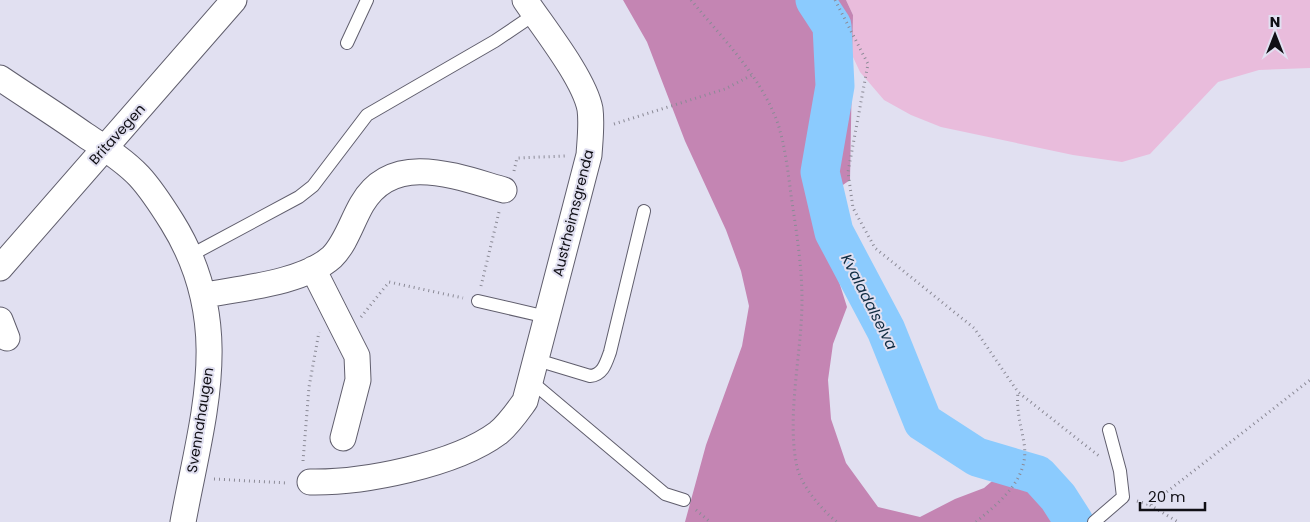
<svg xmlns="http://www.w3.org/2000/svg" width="1310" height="522" font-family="Poppins,sans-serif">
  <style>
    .green { fill: #e9bcdc }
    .forest { fill: #c485b3 }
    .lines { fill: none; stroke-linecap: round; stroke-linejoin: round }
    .river { stroke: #8bcbfe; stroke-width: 39 }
    .lane-casing { stroke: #605e6d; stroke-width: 14 }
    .street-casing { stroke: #605e6d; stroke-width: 27 }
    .path { stroke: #8b8a96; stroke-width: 3; stroke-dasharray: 1 4; stroke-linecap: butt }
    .lane { stroke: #fff; stroke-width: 12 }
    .street { stroke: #fff; stroke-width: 25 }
    .labels { text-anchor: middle; stroke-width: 4; stroke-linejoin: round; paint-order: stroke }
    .street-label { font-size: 14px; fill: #100f15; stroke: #e1e0f1 }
    .water-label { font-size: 15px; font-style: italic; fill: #102c41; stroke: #e1e0f1 }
  </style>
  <rect width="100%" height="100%" fill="#e1e0f1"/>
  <path class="green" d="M846,0h464v68l-51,2 -41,12 -68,72 -28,8 -49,-7 -132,-28 -30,-12 -27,-15 -24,-28 -7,-15v-42z"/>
  <path class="forest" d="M623,0h223l7,15 -3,165 -10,7 -7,36 2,46 12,38 -14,37 -5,36 3,39 15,44 32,44 42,10 35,-18 29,-11 28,-24 26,11 39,43v4h-392l21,-77 36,-99 7,-40 -8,-35 -15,-41 -41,-89 -38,-99z"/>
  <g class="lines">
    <path class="river" d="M815,0l17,26 3,60 -15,86 14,60 52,98 37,92 54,35 61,18 20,22 16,25"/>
    <g class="lane-casing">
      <path id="lane" d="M347,43l20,-43
        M191,255l108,-58 14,-11 54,-71 128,-74 40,-27
        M478,301l69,16
        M537,360l53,16c13,-1 16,-13 20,-24l34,-141
        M532,382l133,112 19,6
        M1094,522l29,-25 -3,-26 -11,-41"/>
    </g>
    <g class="street-casing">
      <path id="street" d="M0,78c28,19 57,37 85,57 18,12 39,25 54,41 13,14 23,30 33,46 63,101 31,192 11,300
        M0,268l234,-268
        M313,269l44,87 1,24 -15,58
        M205,295c37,-7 98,-12 127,-38 14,-14 20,-36 30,-53 31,-54 96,-27 142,-14
        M0,320l7,18
        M310,482c53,1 145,-17 188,-49 11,-9 19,-21 27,-32l64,-246c1,-15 3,-31 1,-46 -6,-31 -47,-82 -65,-109"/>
    </g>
    <path class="path" d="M691,0c31,38 70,76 87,124 7,22 10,47 13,71 5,34 11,70 11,105 0,53 -16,116 -5,167 5,20 25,43 40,55
      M835,0l33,64 -20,108 5,36 22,40 99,80 44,64 81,64
      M614,124l111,-35 27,-14
      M514,171l3,-13 48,-2
      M481,286l18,-74
      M361,317l28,-35 74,16
      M303,461l6,-74 10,-55
      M214,479l73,4
      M1137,501l13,4 160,-125
      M1150,505l28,17
      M696,510l14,12
      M976,522c25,-21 54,-44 48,-79 -3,-18 -8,-33 -6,-51"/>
    <use href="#lane" class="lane"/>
    <use href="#street" class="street"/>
  </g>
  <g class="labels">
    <g class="street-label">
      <text transform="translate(117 134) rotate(-48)" y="5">Britavegen</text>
      <text transform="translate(573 213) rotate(-76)" y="5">Austrheimsgrenda</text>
      <text transform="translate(200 420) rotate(-81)" y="5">Svennahaugen</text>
    </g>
    <g class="water-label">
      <text transform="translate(869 302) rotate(63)" y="5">Kvaladalselva</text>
    </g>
  </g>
  <g transform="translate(1275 35)" stroke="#e1e0f1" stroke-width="4" paint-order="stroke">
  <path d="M0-4L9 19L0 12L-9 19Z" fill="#100f15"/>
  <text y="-8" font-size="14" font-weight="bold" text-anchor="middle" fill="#100f15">N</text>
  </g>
  <path d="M1140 502v8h65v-8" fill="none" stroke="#100f15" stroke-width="2.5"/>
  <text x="1148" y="502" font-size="15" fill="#100f15" stroke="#e1e0f1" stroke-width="4" paint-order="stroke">20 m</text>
</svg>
